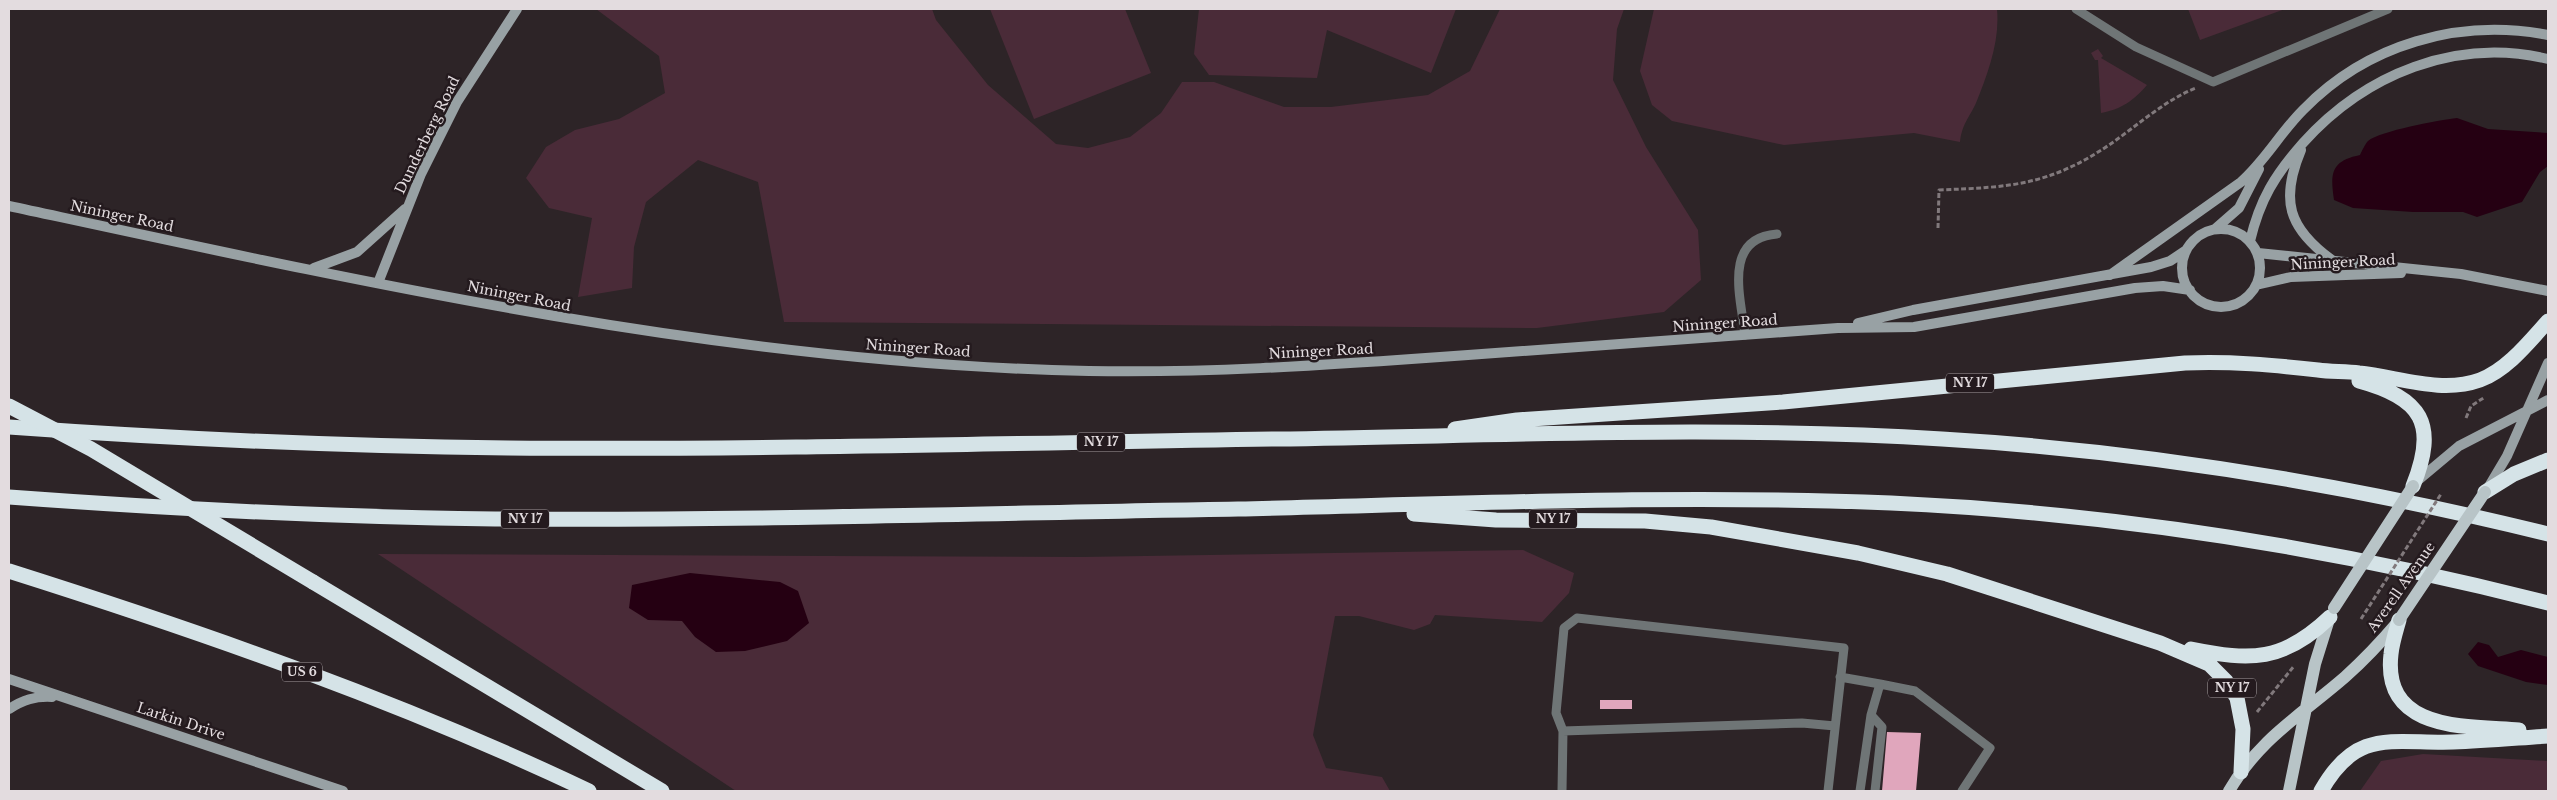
<svg xmlns="http://www.w3.org/2000/svg" width="2557" height="800" font-family="'Libre Baskerville',serif">
  <style>
    .green { fill: #4a2b38 }
    .water { fill: #250012 }
    .building { fill: #e0a6bc }
    .lines { fill: none; stroke-linecap: round; stroke-linejoin: round }
    .path { stroke: #81797c; stroke-width: 3; stroke-dasharray: 5 2.5; stroke-linecap: butt }
    .lane { stroke: #6f7576; stroke-width: 9 }
    .secondary { stroke: #98a1a4; stroke-width: 10 }
    .primary { stroke: #b8c4c7; stroke-width: 12 }
    .highway { stroke: #d5e3e7; stroke-width: 15 }
    .path-bridge { stroke: #81797c; stroke-width: 3; stroke-dasharray: 5 2.5; stroke-linecap: butt }
    .primary-bridge { stroke: #b8c4c7; stroke-width: 12 }
    .highway-bridge { stroke: #d5e3e7; stroke-width: 15 }
    .labels { text-anchor: middle; stroke-width: 5; stroke-linejoin: round; paint-order: stroke }
    .shield { fill: #241a1e; stroke: #aaa2a5; stroke-width: 1 }
    .shield-label { font-size: 12px; font-weight: bold; fill: #e3dcdf }
    .street-label { font-size: 14px; fill: #e3dcdf; stroke: #241a1e }
  </style>
  <rect width="100%" height="100%" fill="#2d2427"/>
  <path class="green" d="M596,9h336l4,11 52,65 68,59 32,4 42,-11 31,-24 21,-31h32l70,25h47l97,-12 42,-24 30,-62h124l-7,20 -4,51 33,67 52,83 3,50 -37,32 -127,16 -753,-6 -26,-140 -60,-22 -52,42 -12,45 -2,41 -54,9 14,-79 -43,-10 -23,-30 20,-31 29,-17 44,-11 46,-26 -6,-37z
    M990,9h135l26,64 -117,46z
    M1199,9h257l-25,64 -104,-43 -10,48 -108,-3 -15,-21z
    M1654,9h343c3,32 -9,64 -21,94 -7,15 -14,21 -16,39l-46,-9 -130,12 -112,-24 -20,-16 -12,-34z
    M2188,9h97l-85,31z
    M2098,49l5,7 -2,2 46,27c-14,16 -25,24 -46,28l-3,-53h-3l-4,-7z
    M1523,550l51,23 -5,20 -27,29 -107,-7 -5,9 -16,6 -55,-14h-24l-22,119 13,33 56,9 8,14h-654l-358,-237 704,3z
    M2423,754l125,7v30h-188l21,-30z"/>
  <path class="water" d="M2457,118l31,11 60,4v33l-8,6 -18,30 -45,15 -14,-5h-50l-60,-4 -19,-8c-4,-27 -3,-39 26,-45 2,-4 5,-11 8,-14 12,-10 71,-21 89,-23z
    M690,573l90,9 18,9 11,32 -22,18 -42,10 -29,1 -21,-15 -13,-16 -34,-1 -19,-12 3,-23z
    M2478,642l11,3 9,12 23,-7 27,7v28l-22,-3 -48,-16 -10,-12z"/>
  <path class="building" d="M1600,700h32v9h-32z
    M1887,732l34,1 -5,58h-34z"/>
  <g class="lines">
    <path class="path" d="M1938,228l1,-38c71,-3 109,-4 170,-45 28,-19 56,-45 87,-57
      M2466,418l5,-12 14,-9
      M2257,712l37,-46"/>
    <path class="lane" d="M2076,9l60,38 77,35 175,-73
      M1745,335c-4,-37 -23,-97 32,-101
      M1840,677l40,7
      M1871,715l11,12 -7,64
      M1563,731l239,-8 33,3
      M1562,791l1,-60 -7,-18 8,-85 13,-10 267,30 -16,143
      M1860,791l11,-76 9,-31 35,7 75,57 -28,43"/>
    <path class="secondary" d="M2301,150c-21,50 -13,78 31,110
      M9,206c344,74 690,152 1043,164 139,5 278,-5 416,-15 124,-9 247,-18 370,-27l76,-1 221,-39 28,-2 27,4
      M2215,229l24,-21 20,-39
      M2182 268a39 39 0 1 1 78 0a39 39 0 1 1-78 0Z
      M2250,241c10,-42 25,-66 53,-98 62,-69 153,-106 245,-84
      M2258,253l203,21 87,17
      M314,268l43,-16 48,-43
      M2110,275l131,-93c24,-21 39,-49 62,-72 64,-66 156,-92 245,-75
      M378,283l43,-109 36,-72 60,-93
      M2256,285l35,-8 110,-4
      M1858,323l55,-13 238,-43 19,-6 15,-10
      M2416,482l43,-36 89,-46
      M2488,488l19,-32 41,-93
      M9,679l334,112
      M9,709c14,-9 26,-13 43,-12"/>
    <path class="primary" d="M2229,791c31,-53 71,-75 116,-114 19,-17 36,-35 53,-55
      M2289,791l26,-127 15,-48"/>
    <path class="highway" d="M2359,381c63,17 79,43 54,105
      M9,427c166,12 332,19 499,21 256,2 512,-5 768,-9 222,-3 445,-14 666,0 205,12 407,46 606,95
      M1455,429l62,-9 266,-18 402,-39c45,-2 88,2 133,7 13,2 28,1 41,3 40,4 82,21 121,7 27,-10 49,-38 68,-59
      M2485,492l29,-18 34,-14
      M9,497c162,12 324,20 486,22 247,2 495,-6 743,-10 216,-5 437,-15 653,-6 222,10 442,45 657,100
      M1414,514l82,6 149,1 66,6 147,26 89,21 213,69 49,21 17,17 11,17 6,31 -2,43
      M9,571c196,62 393,131 580,220
      M313,582l349,209
      M2399,620c-3,11 -7,23 -8,34 -9,78 76,72 128,76
      M2191,649c60,12 92,13 139,-32
      M2321,791c36,-64 72,-47 132,-49 32,-1 64,-4 95,-6"/>
    <path class="path-bridge" d="M2361,619l80,-125"/>
    <path class="primary-bridge" d="M2334,608l79,-122
      M2399,620l86,-128"/>
    <path class="highway-bridge" d="M9,406l82,43 222,133"/>
  </g>
  <g class="labels">
    <g class="shield">
      <rect x="1946" y="373.5" width="48" height="19" rx="4"/>
      <rect x="1077" y="432.5" width="48" height="19" rx="4"/>
      <rect x="501" y="509.5" width="48" height="19" rx="4"/>
      <rect x="1529" y="509.5" width="48" height="19" rx="4"/>
      <rect x="282" y="662.5" width="40" height="19" rx="4"/>
      <rect x="2208" y="678.5" width="48" height="19" rx="4"/>
    </g>
    <g class="shield-label">
      <text x="1970" y="387">NY 17</text>
      <text x="1101" y="446">NY 17</text>
      <text x="525" y="523">NY 17</text>
      <text x="1553" y="523">NY 17</text>
      <text x="302" y="676">US 6</text>
      <text x="2232" y="692">NY 17</text>
    </g>
    <g class="street-label">
      <text transform="translate(427 135) rotate(-64)" y="5">Dunderberg Road</text>
      <text transform="translate(122 216) rotate(12)" y="5">Nininger Road</text>
      <text transform="translate(2343 262) rotate(-3)" y="5">Nininger Road</text>
      <text transform="translate(519 296) rotate(11)" y="5">Nininger Road</text>
      <text transform="translate(1725 323) rotate(-4)" y="5">Nininger Road</text>
      <text transform="translate(918 348) rotate(4)" y="5">Nininger Road</text>
      <text transform="translate(1321 351) rotate(-3)" y="5">Nininger Road</text>
      <text transform="translate(2401 587) rotate(-55)" y="5">Averell Avenue</text>
      <text transform="translate(181 721) rotate(18)" y="5">Larkin Drive</text>
    </g>
  </g>
  <rect width="2557" height="800" fill="none" stroke="#e3dcdf" stroke-width="20"/>
</svg>
